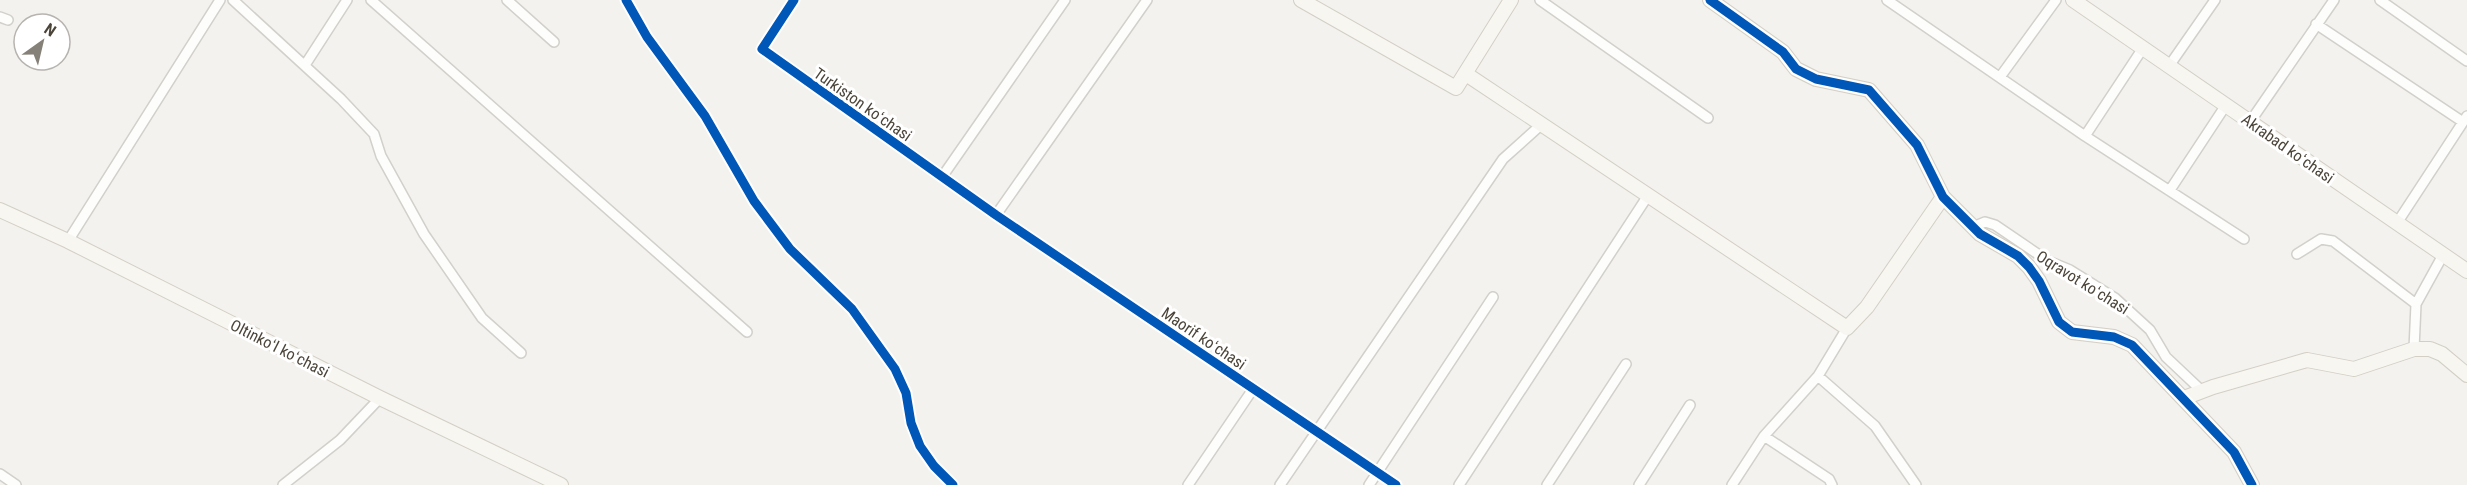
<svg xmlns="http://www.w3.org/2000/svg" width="2467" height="485" font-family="'Roboto Condensed',sans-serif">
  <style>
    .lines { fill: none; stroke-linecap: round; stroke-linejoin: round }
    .street-casing { stroke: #d2d0cb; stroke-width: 12 }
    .secondary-casing { stroke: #d3cfc5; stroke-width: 16 }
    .street { stroke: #fdfdfc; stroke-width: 9 }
    .secondary { stroke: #f7f6f1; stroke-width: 14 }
    .cycleway-casing { stroke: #fff; stroke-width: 13 }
    .cycleway { stroke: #0057b8; stroke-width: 9 }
    .labels { text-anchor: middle; stroke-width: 6; stroke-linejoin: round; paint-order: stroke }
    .street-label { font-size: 16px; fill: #4b4439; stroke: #fff }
  </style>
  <rect width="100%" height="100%" fill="#f4f2ee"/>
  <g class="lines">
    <g class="street-casing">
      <path id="street" d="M233,0l108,99 33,35 7,22 43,78 58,84 39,35
        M371,0l376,332
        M507,0l47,42
        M626,0l21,37 58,79 49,85 36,48 62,60 43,60 11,24 5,30 9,23 14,20 19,19
        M794,0l-32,49 234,166 400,270
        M1540,0l168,118
        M1887,0l198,136 159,103
        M2380,0l87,61
        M0,17l8,3
        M2316,24l147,98
        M305,65l42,-65
        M2169,66l46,-66
        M2000,77l56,-77
        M2250,122l84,-122
        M2085,136l58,-88
        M942,177l123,-177
        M2170,190l56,-85
        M996,215l151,-215
        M2397,223l70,-107
        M1973,227l12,-5 10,3 53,36 22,9 45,28 35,32 16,27 36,34
        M68,241l152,-241
        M2297,254l24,-15 12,2 83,63
        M2414,349l2,-45 27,-49
        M1818,376l57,50 41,59
        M1764,436l65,43 3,6
        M0,474l16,11
        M283,485l57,-45 40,-42
        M1188,485l65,-96
        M1280,485l223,-326 39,-35
        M1369,485l124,-188
        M1459,485l190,-291
        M1547,485l79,-121
        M1639,485l51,-80
        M1732,485l32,-49 54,-60 29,-48"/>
    </g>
    <g class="secondary-casing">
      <path id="secondary" d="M1301,0l155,88 55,-88
        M1710,0l73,52 13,17 20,10 53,11 48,55 26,52 37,37 38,22 11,11 10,14 20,41 13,10 42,5 18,8 102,107 18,33
        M2073,0l394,271
        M1466,74l381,254 20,-21 76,-110
        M0,210l68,31 312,157 181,87
        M2184,398l29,-11 94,-27 47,9 60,-20h16l12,5 25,21"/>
    </g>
    <use href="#street" class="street"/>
    <use href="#secondary" class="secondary"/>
    <g class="cycleway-casing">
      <path id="cycleway" d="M626,0l21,37 58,79 49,85 36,48 62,60 43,60 11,24 5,30 9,23 14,20 19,19
        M794,0l-32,49 234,166 400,270
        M1710,0l73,52 13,17 20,10 53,11 48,55 26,52 37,37 38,22 11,11 10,14 20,41 13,10 42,5 18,8 102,107 18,33"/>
    </g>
    <use href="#cycleway" class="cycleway"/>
  </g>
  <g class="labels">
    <g class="street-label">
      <text transform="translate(863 104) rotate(35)" y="6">Turkiston koʻchasi</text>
      <text transform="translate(2288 148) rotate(35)" y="6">Akrabad koʻchasi</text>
      <text transform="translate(2083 282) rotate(32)" y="6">Oqravot koʻchasi</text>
      <text transform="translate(1204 338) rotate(34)" y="6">Maorif koʻchasi</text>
      <text transform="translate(280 348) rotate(27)" y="6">Oltinkoʻl koʻchasi</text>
    </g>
  </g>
  <g transform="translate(42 42) rotate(34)"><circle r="28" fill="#ffffff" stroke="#b7b4b0" stroke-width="1.5"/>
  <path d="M0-4.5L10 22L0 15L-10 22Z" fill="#868178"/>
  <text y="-9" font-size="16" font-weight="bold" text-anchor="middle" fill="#4b4439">N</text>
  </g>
</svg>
